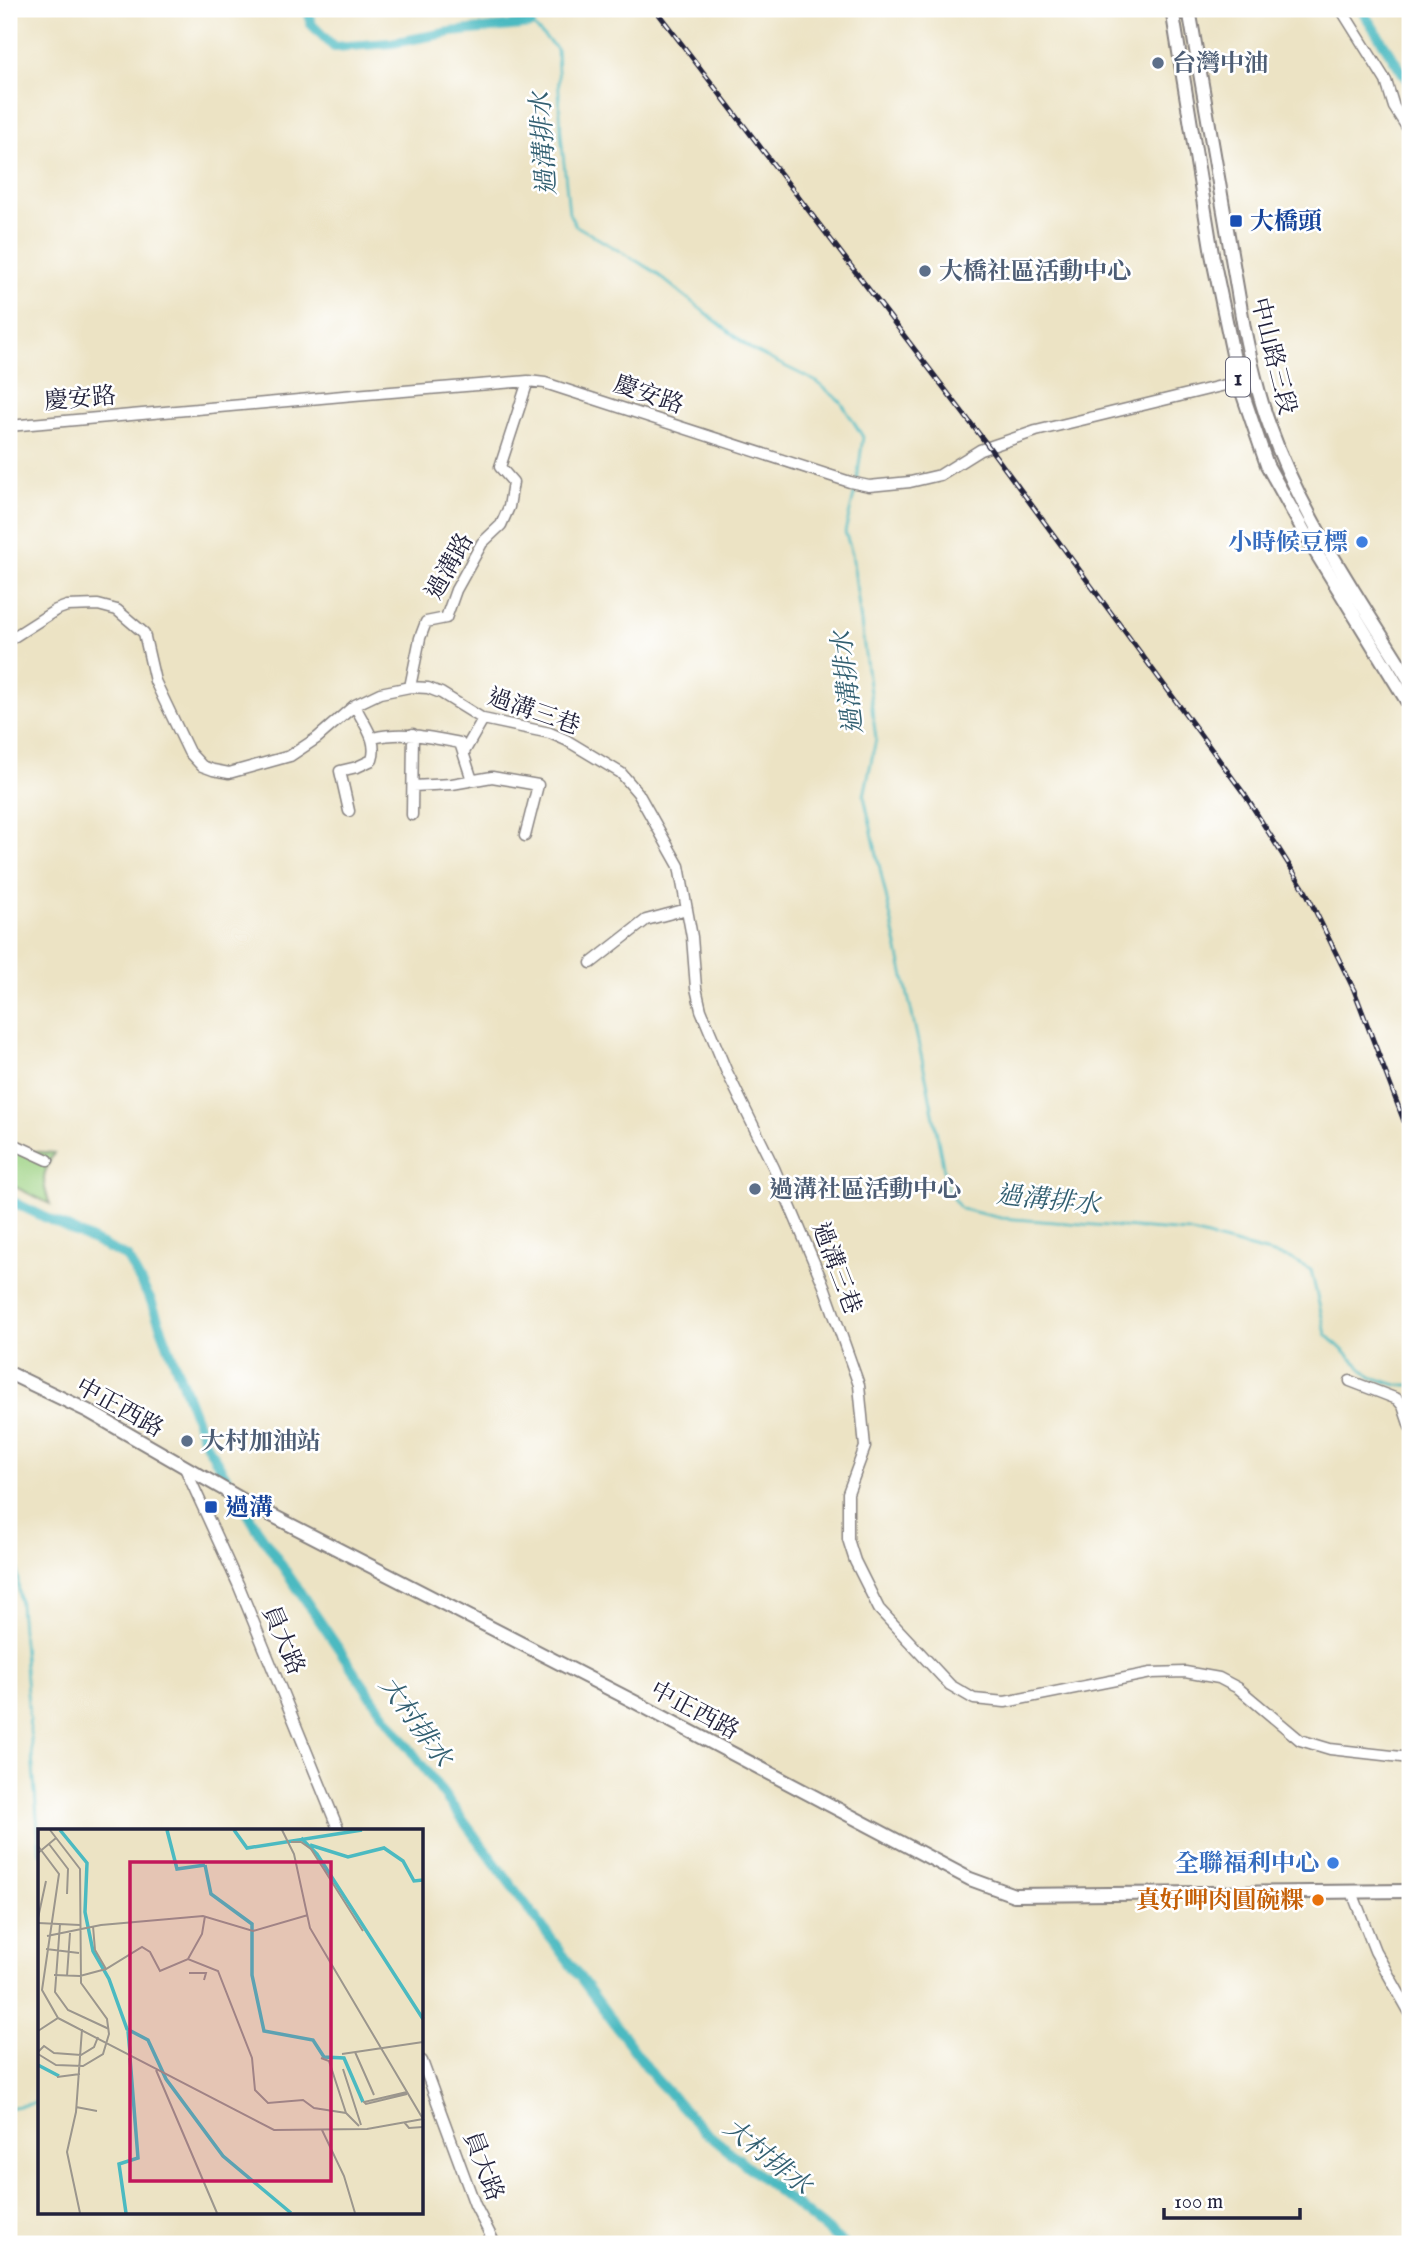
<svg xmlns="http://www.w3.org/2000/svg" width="1419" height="2253" font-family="'IM FELL English','Noto Serif TC',serif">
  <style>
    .green { fill: #9dd283; stroke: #607a5f; stroke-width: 2 }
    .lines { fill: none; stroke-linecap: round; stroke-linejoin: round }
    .stream { stroke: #4bbac1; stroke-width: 2.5 }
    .canal { stroke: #4bbac1; stroke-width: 10 }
    .minor-casing { stroke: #878280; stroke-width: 13 }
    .major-casing { stroke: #878280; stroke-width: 16 }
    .minor { stroke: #fff; stroke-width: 10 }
    .major { stroke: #fff; stroke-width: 12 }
    .rail-casing { stroke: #22223b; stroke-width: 5 }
    .rail { stroke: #fff; stroke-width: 2.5; stroke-dasharray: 8; stroke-linecap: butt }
    .service-dot { fill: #5c6f8a; stroke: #fff; stroke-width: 2.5 }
    .transit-dot { fill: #1a4fb4; stroke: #fff; stroke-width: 2.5 }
    .shop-dot { fill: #3f7fe0; stroke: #fff; stroke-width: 2.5 }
    .food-dot { fill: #e8710a; stroke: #fff; stroke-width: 2.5 }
    .labels { text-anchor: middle; stroke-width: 5; stroke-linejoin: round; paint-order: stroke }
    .shield { fill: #fff; stroke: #646476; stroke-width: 2 }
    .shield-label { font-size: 23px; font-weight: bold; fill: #22223b }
    .service-label { font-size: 24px; font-weight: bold; fill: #4e5e75; stroke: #fff; text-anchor: start }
    .transit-label { font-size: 24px; font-weight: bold; fill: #164399; stroke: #fff; text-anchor: start }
    .street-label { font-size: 24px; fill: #22223b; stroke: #fff }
    .shop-label { font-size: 24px; font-weight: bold; fill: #366cbe; stroke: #fff; text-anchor: end }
    .food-label { font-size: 24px; font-weight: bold; fill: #c56008; stroke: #fff; text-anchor: end }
    .water-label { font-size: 26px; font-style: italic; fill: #325f71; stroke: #fff }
    .inset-river { fill: none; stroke: #4bbac1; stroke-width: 3.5 }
    .inset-road { fill: none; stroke: #9b968d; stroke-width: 2 }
    .view { fill: #c2185b; fill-opacity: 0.15; stroke: #c2185b; stroke-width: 3.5 }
    .inset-edge { fill: none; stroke: #22223b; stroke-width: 3.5 }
  </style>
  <rect width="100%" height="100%" fill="#fff"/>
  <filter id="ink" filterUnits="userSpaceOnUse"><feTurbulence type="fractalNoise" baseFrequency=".0143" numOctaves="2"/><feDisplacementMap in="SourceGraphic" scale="14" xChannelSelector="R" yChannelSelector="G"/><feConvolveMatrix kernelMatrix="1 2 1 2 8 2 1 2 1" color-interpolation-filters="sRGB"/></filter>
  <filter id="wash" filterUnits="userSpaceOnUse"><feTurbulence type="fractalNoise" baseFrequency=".00686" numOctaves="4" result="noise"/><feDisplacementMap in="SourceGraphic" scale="28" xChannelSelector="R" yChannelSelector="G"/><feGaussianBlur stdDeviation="1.57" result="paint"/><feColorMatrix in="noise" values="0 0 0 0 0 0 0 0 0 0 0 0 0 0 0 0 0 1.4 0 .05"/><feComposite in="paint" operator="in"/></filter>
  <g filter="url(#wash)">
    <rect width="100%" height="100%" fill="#ece3c4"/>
    <path class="green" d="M9,1150l45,3c-12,21 -13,28 -4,51l-41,-20z"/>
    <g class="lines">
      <path class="stream" d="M531,24l26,25 4,85 8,79 6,12 77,45 100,80 65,32 24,20 22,35 -6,43
        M856,487l-11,45 7,21 24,186 -12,57 63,286 21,110 13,17 40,9 187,14 101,26 22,12 15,64 45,43 26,8h13
        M9,1468l31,386
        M9,2108l31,-6"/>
      <path class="canal" d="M308,9l3,15 23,23 58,-4 59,-11 80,-8
        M1361,9l49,75
        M9,1200l118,57 24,44 53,139 53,89 120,176 278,373 49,53 140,113"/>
    </g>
  </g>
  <g filter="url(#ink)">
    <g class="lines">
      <g class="minor-casing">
        <path id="minor" d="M1341,9l45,72 8,26 16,25
          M9,426l345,-31 174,-14 17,2 305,99 19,4 41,-4 30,-7 40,-25 56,-19 218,-53
          M9,640l47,-30 11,-4 31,-1 19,5 27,23 11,48 34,71 13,14 11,4 16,3 61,-17 27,-18 38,-33 25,-12 30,-6 18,1 13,5 42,26 67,14 16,7 55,33 17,20 41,73 13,71 4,51 5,22 25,60 48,98 50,118 35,99 6,62 -17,46v46l7,22 24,48 71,76 24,14 31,3 146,-29 34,-1 34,6 19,10 62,52 30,9 80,9
          M410,687l10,-49 6,-16 20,-4 10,-28 26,-47 19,-18 8,-18 4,-25 -13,-15 28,-86
          M373,738c30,-7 57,-1 87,5l12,37
          M464,752l19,-33
          M413,786l39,-2 40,-7 46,8 -13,51
          M349,811l-9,-40 17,-4 15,-7c7,-21 -10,-37 -17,-55
          M412,815l1,-81
          M591,963l55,-43 41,-11
          M9,1142l39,18
          M1350,1381l47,18 6,7 7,21
          M185,1468l53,116 101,247
          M1352,1892l23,59 35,62
          M422,2061l53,144 20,39"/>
      </g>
      <g class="major-casing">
        <path id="major" d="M1172,9l40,245 27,129 15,44 13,38 45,81 98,160
          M1189,9l55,319c7,34 14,67 26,99 32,90 90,173 140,254
          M9,1373l79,38 158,91 387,199 337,178 44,16 396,-4"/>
      </g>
      <use href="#minor" class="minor"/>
      <use href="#major" class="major"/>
      <g class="rail-casing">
        <path id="rail" d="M655,9l334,438 256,348 61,97 48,98 56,147"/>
      </g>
      <use href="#rail" class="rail"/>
    </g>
  </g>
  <g class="service-dot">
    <circle cx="1158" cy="63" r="7"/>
    <circle cx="925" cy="271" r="7"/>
    <circle cx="755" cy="1189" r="7"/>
    <circle cx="187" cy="1441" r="7"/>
  </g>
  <g class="transit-dot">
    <rect x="1229" y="214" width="14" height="14" rx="3.5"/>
    <rect x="204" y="1500" width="14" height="14" rx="3.5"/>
  </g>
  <g class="shop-dot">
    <circle cx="1362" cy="542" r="7"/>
    <circle cx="1333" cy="1863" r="7"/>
  </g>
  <circle class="food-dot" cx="1318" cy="1900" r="7"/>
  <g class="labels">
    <rect class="shield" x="1226" y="357.5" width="24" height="39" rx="5"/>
    <g class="shield-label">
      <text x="1238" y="385">1</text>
    </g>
    <g class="service-label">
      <text x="1172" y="71">台灣中油</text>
      <text x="939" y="279">大橋社區活動中心</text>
      <text x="769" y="1197">過溝社區活動中心</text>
      <text x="201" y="1449">大村加油站</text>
    </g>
    <g class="transit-label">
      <text x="1250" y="229">大橋頭</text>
      <text x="225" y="1515">過溝</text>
    </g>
    <g class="street-label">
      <text transform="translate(1274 356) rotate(76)" y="8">中山路三段</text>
      <text transform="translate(649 394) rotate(19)" y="8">慶安路</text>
      <text transform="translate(80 398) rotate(-5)" y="8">慶安路</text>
      <text transform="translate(449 566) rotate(-61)" y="8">過溝路</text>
      <text transform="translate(534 711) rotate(19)" y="8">過溝三巷</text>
      <text transform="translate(837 1268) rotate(69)" y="8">過溝三巷</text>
      <text transform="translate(120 1407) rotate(29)" y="8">中正西路</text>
      <text transform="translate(284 1640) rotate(67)" y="8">員大路</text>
      <text transform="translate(695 1710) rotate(28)" y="8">中正西路</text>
      <text transform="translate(484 2166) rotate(69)" y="8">員大路</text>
    </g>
    <g class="shop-label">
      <text x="1348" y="550">小時候豆標</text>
      <text x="1319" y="1871">全聯福利中心</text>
    </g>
    <g class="food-label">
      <text x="1304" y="1908">真好呷肉圓碗粿</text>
    </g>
    <g class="water-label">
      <text transform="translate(543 144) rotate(-94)" y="9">過溝排水</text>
      <text transform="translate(847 683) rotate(-97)" y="9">過溝排水</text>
      <text transform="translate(1048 1199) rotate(6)" y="9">過溝排水</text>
      <text transform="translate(416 1721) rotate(54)" y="9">大村排水</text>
      <text transform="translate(768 2156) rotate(39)" y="9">大村排水</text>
    </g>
  </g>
  <g transform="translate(38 1829)">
    <rect width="385" height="385" fill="#ece3c4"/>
    <path class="inset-river" d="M22,1l27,33 -2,49 8,39 16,28 18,50 21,11 18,39 57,77 68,57M129,1l10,39 28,-4M196,1l13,18 115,-18M263,9l16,16 106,165M272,16l38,12 36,-9 19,13 11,20 9,-1M167,36l6,29 41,30v51l12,56 49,9 11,17 20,1 19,44M90,202l2,22M0,236l21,11M88,384l-7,-49 19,-6 -8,-100"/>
    <path class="inset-road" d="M253,13h10l10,7 52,82M11,15l19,25 -1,25M0,17l21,28 -17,116 16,28M0,24l18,-15M0,89l8,-37M0,94l42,2M22,95l-5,68 13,18 41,19M55,97l2,24 11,19 36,-22 8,5 10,19 28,-12 30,12 34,87 3,32 13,13 35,-3 11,8 32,5 13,13M9,107l54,-11 102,-9 50,15 55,-16M8,120l33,4M150,130l14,-25 3,-18M151,144h17l-2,7M16,146l26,1 26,-7M29,147l3,-43M0,202l20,-13 216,112 93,-1 56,-10 -113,-191 -16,-74 -12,-24M0,223l6,-6 10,7 27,2 13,-8 4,-10M317,223l19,43M0,225l18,11 27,1 20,-12 6,-20 -2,-15 -26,-36 -1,-114 -30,-39M304,225l81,-12M283,229l8,3 17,52M305,240l18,56M118,241l61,143M19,248l23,-3M369,265l-41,10 -2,-2 43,-10M38,278l21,4M366,293l5,6 14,-1M284,301l22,46 11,37M42,384l-13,-61 9,-40 6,-83"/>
    <path class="view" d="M92,33h201v319h-201z"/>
    <rect width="385" height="385" class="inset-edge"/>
  </g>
  <rect width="1419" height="2253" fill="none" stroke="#fff" stroke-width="35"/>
  <path d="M1164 2208v10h136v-10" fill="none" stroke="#22223b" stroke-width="3.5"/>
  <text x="1174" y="2208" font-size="21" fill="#22223b" stroke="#ffffff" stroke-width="5" paint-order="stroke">100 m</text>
</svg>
